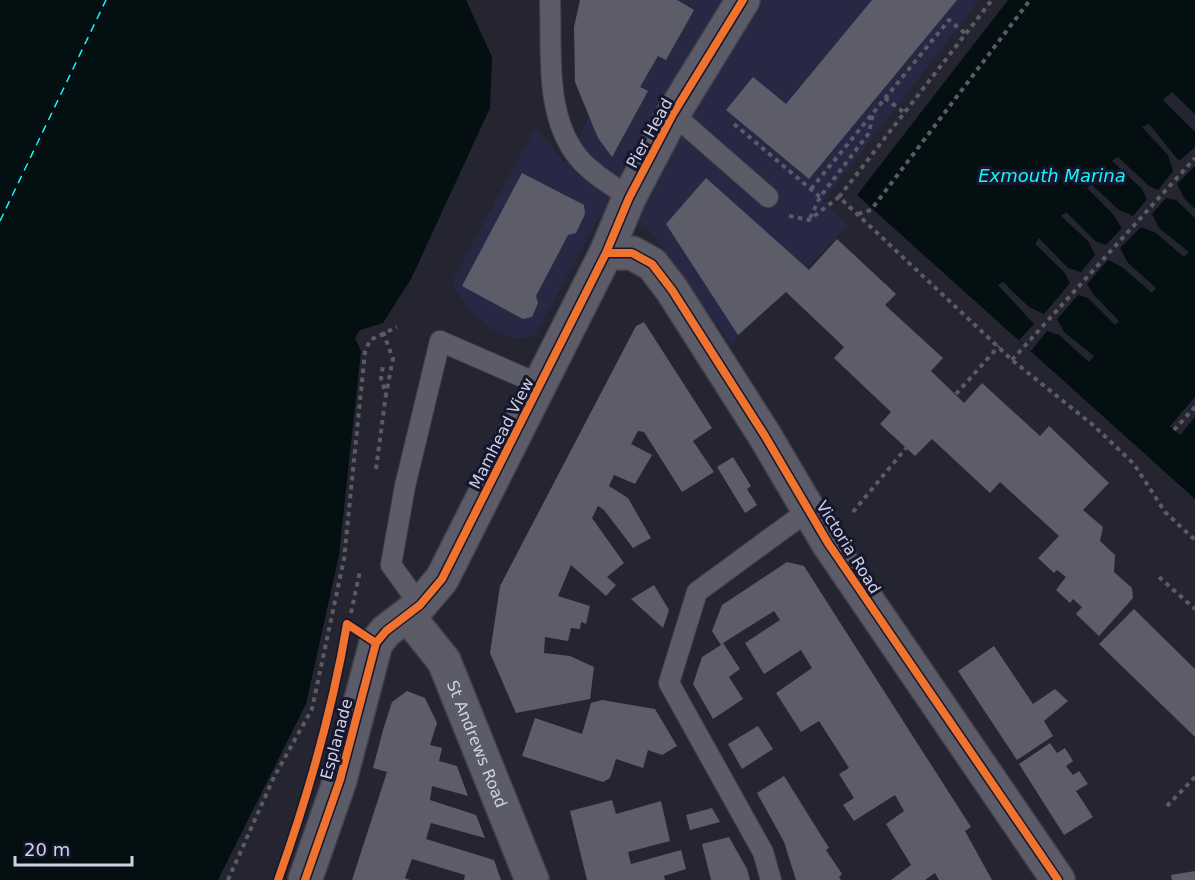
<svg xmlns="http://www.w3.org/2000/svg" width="1195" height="880" font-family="'DejaVu Sans',sans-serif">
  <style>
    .built { fill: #282845 }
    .water { fill: #030f10 }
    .pier { fill: #252532 }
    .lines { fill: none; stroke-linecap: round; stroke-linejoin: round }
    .ferry { stroke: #13f6fc; stroke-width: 1.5; stroke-dasharray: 8 6; stroke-linecap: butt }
    .building { fill: #5d5d69 }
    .service-casing { stroke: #41414e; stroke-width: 22 }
    .minor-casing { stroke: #41414e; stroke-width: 36 }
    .tertiary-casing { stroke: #41414e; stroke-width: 36 }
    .path { stroke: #5b5b65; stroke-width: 4; stroke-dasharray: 4.5 4.5; stroke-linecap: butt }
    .service { stroke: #5b5c67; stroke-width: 20 }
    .minor { stroke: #5b5c67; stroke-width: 33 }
    .tertiary { stroke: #5b5c67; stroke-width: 33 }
    .cycleway-casing { stroke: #16162e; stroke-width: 11 }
    .cycleway { stroke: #ef722f; stroke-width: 8 }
    .labels { text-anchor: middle; stroke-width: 6; stroke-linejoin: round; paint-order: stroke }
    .street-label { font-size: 16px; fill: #d0d1e2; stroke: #16162e }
    .water-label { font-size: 18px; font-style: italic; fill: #13f6fc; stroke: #16162e }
  </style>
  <rect width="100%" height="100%" fill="#252532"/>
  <path class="built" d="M649,0h330l-156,201 25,25 -117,118 -82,-115 -47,-17 -68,125 -23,1 -19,-9 -23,-20 -15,-22 -1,-7 83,-154 29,38z"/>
  <path class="water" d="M0,0h466l26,57 -2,51 -79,171 -28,44 -23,7 -5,8 6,13 -22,204 -33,149 -88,176h-218z
    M1008,0h187v499l-338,-304z"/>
  <path class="pier" d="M1172,92l23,22v18l-32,-32z
    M1149,124l30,37 16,-14v19l-18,18 7,14 11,11v9l-19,-18 -10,-2 -14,16 7,14 30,24 -5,5 -28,-24 -15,-6 -21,21 8,15 28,25 -4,5 -30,-26 -14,-7 -21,24 6,10 26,27 -4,4 -27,-27 -10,-3 -21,24 7,13 30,24 -5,6 -30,-27 -12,-4 -16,20 -12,-11 15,-16 -36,-39 5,-3 26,25 15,7 26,-31 -6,-11 -29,-28 4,-6 29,30 13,4 14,-17 -6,-13 -28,-26 5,-4 29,29 11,4 16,-17 -10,-15 -25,-25 4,-4 28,26 14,6 14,-17 -5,-10 -30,-28 6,-4 31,29 9,4 15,-19 -5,-16 -26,-28z
    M1195,397v20l-15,18 -10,-9z"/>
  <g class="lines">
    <path class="ferry" d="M0,221l106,-221"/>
  </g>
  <path class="building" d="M580,0h97l17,10 -28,50 -8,-4 -18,31 8,4 -36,66 -14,-19 -23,-56 -1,-55z
    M872,0h85l-148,179 -83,-69 27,-33 33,27z
    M522,173l62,32 1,9 -9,19 -8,2 -32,61 2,7 -6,14 -9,2 -61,-33z
    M706,178l103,92 28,-31 59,55 -11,11 58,53 -12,13 33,32 18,-20 58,53 9,-10 60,57 -26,27 20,17 -3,14 15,14 -1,17 18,16 1,10 -34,38 -23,-22 6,-7 -9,-8 -3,4 -14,-13 10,-13 -9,-7 -3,3 -16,-15 21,-22 -59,-54 -10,11 -58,-54 -17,17 -35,-32 11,-12 -57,-54 10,-11 -58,-55 -48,43 -72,-111z
    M644,322l68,106 -19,13 21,31 -32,20 -38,-60 -6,-1 -7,13 21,11 -17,29 -21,-9 -5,11 19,12 23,40 -18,10 -29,-38 -6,-4 -6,12 32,45 -17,14 9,8 -10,11 -35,-31 -13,31 32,10 -4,18 -5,-2 -1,7 -9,-1 -3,13 -23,-4 -1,16 26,3 24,11 -4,32 -74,14 -26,-60 10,-67 136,-260z
    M733,457l18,29 -4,3 10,16 -12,8 -28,-46z
    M787,562l17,4 28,44 139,217 -6,4 27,49h-53l-4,-7 -10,7h-34l20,-15 -25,-41 18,-13 -9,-16 -41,26 -11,-16 11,-7 -15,-24 10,-6 -30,-47 -18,11 -25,-39 36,-25 -5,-8 -6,-10 -37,24 -19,-31 35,-23 -6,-9 -51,32 17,26 -11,8 14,22 -30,20 -20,-35 9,-27 19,-12 -9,-14 10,-26z
    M654,585l15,25 -6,18 -32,-29z
    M1134,609l61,60v68l-96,-93z
    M994,646l39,58 22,-15 13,12 -24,20 9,15 -36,24 -59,-89z
    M407,691l18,7 12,25 -7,22 12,3 -3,13 18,5 11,30 -36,-10 -2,14 46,15 9,23 -54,-15 -5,16 68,21 7,20h-37l1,-5 -53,-16 -7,19 5,2h-58l35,-108 -14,-4 10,-38 9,-28z
    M602,700l53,9 22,37 -15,9 -14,-5 -5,18 -27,-9 -6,19 -7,4 -81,-26 13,-38 47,16 9,-31z
    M758,726l15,23 -31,20 -14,-25z
    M1050,743l7,10 8,-5 8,13 -7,5 7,9 6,-4 9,13 -12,7 17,26 -29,18 -45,-71z
    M784,776l45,72 -3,2 16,24 -3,3 2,3h-45l-12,-38 -27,-49z
    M612,800l4,14 45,-13 9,40 -42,11 3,12 50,-14 5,19 -22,7 1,4h-78l-17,-69z
    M712,808l8,14 -30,8 -4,-15z
    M729,837l18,32 3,11h-39l-9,-36z
    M1195,871v9h-23l-1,-5z"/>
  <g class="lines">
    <g class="service-casing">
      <path id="service" d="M550,0c2,51 -6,115 28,157 12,16 35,28 51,41
        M673,114l95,83
        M420,605l-29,-40 14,-79 35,-145 101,44
        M771,880l-8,-28 -94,-169 28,-91 112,-82"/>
    </g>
    <g class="minor-casing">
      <g id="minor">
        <path d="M606,253l23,-55 44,-84 70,-114"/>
        <path id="s1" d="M408,616l36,45 88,219"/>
      </g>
    </g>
    <g class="tertiary-casing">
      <path id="tertiary" d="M305,880l35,-100 36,-137 10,-12 34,-26 22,-26 164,-326h26l20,11 20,26 93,146 63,107 230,337"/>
    </g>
    <path class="path" d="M885,98l21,16
      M734,124l86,73
      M811,189l138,-169 17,14
      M839,197l153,-197
      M858,214l13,-4 159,-210
      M789,216l20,4 30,-23 173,163 81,65 41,39 31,48 30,28
      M810,218l10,-21 49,-64 4,-20
      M383,332l10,27 -7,35
      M1012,360l183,-202
      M956,394l43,-48
      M1174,430l21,-23
      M376,469l10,-75 -5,-16 2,-12
      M853,512l53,-64
      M1159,577l36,32
      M351,613l9,-42
      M1167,806l28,-29
      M228,880l46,-103 38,-68 32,-150 21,-207 5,-12 27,-13"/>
    <use href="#service" class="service"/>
    <use href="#minor" class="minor"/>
    <use href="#tertiary" class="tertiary"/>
    <g class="cycleway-casing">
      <path id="cycleway" d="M606,253h26l20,11 20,26 93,146 63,107 230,337
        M278,880c30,-84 54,-168 69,-256l29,19
        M305,880l35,-100 36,-137 10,-12 34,-26 22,-26 164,-326 23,-55 44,-84 70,-114"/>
    </g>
    <use href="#cycleway" class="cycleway"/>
  </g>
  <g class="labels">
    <g class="street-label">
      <text transform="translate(649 133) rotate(-61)" y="6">Pier Head</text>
      <text transform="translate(501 433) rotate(-63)" y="6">Mamhead View</text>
      <text transform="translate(849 547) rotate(58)" y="6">Victoria Road</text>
      <text transform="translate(336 739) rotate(-75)" y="6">Esplanade</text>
      <text dy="6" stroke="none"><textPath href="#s1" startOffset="147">St Andrews Road</textPath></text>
    </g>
    <g class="water-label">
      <text x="1052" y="182">Exmouth Marina</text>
    </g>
  </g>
  <path d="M15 856v9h117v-9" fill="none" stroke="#d0d1e2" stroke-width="3"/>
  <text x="24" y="856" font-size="18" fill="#d0d1e2" stroke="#16162e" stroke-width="4.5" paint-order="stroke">20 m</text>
</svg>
